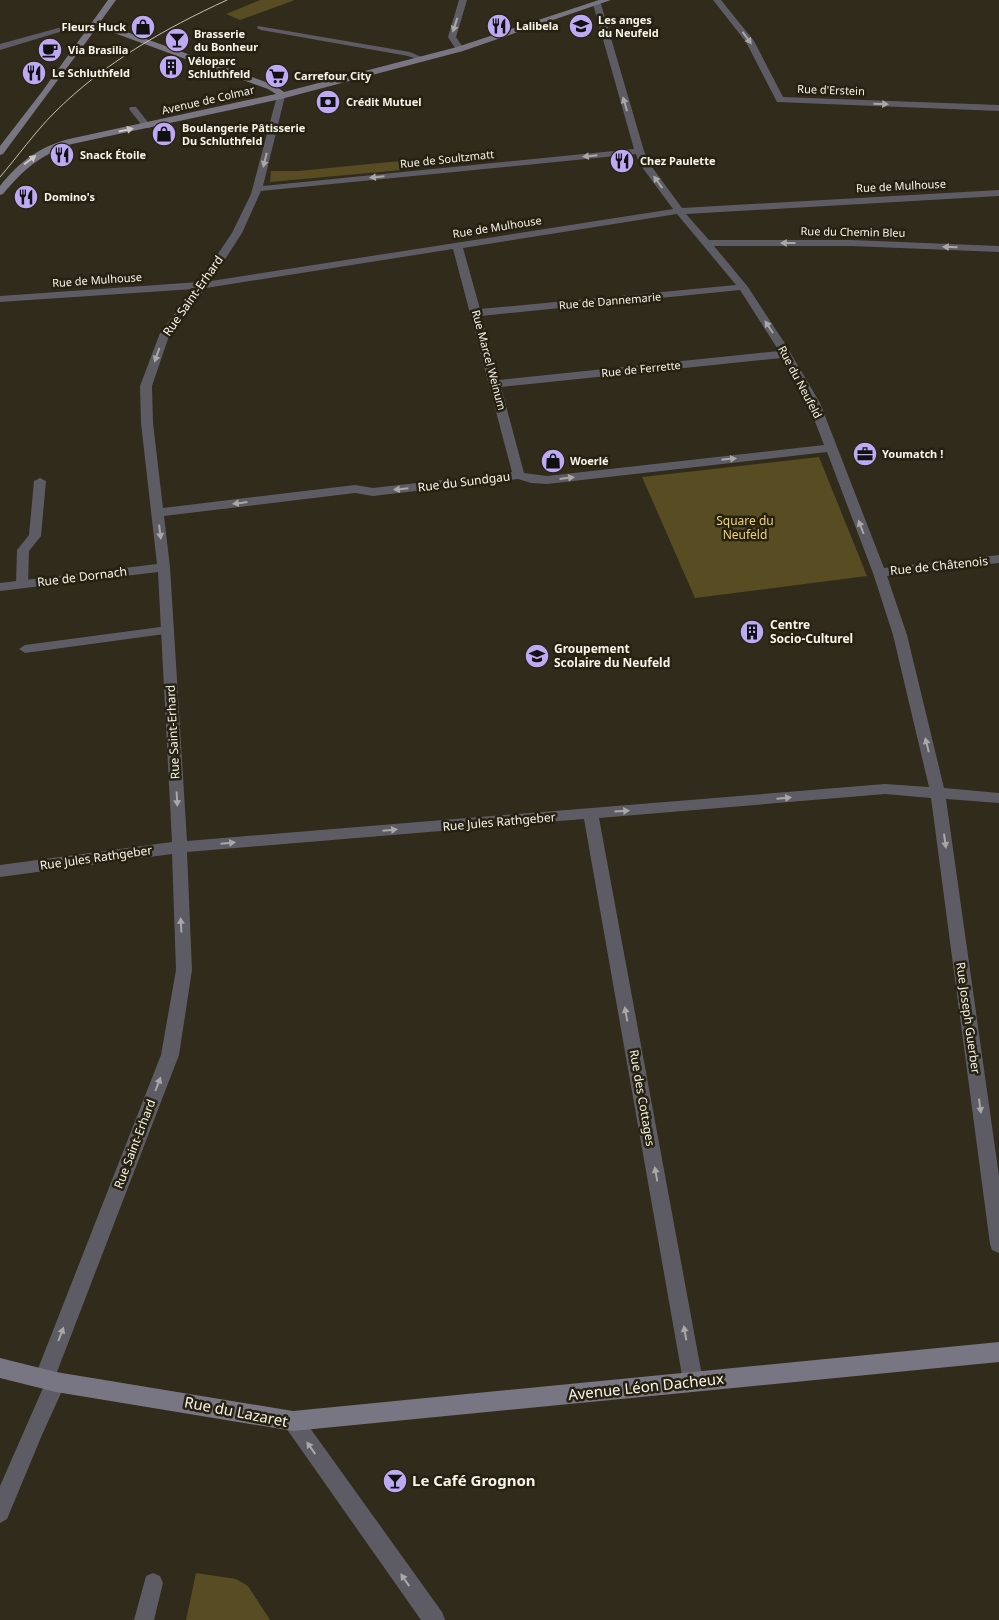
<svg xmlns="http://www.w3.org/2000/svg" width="999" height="1620" font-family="'Noto Sans',sans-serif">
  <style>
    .green { fill: #584c23 }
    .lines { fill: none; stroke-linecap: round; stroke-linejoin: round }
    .lane { fill: #5d5c64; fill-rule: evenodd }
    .street { fill: #5d5c64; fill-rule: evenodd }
    .secondary { fill: #797683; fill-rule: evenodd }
    .tram { stroke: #c4c1b4; stroke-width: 1 }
    .oneway { fill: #aaa8a6 }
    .oneway2 { fill: #cac7c5 }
    .labels { text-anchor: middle; stroke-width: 5; stroke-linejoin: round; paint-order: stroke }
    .far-poi-label { font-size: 11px; font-weight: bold; fill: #f6f3e8; stroke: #262111; text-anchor: start }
    .far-street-label { font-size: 11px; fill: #f6f3e8; stroke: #262111 }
    .street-label { font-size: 12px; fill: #f6f3e8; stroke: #262111 }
    .park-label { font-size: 12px; fill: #edd376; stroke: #262111 }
    .poi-label { font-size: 12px; font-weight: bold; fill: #f6f3e8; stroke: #262111; text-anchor: start }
    .near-street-label { font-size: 15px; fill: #f6f3e8; stroke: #262111 }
    .near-poi-label { font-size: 15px; font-weight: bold; fill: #f6f3e8; stroke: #262111; text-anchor: start }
  </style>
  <rect width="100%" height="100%" fill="#302b1a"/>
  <path class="green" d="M260,0h35l-55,20 -14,-6z
    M410,160l3,9 -143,13 1,-11h27z
    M819,457l48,119 -172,22 -53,-121z
    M196,1573l40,6 12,7 22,34h-84z"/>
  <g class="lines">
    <path class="lane" d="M258,26l152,26 16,7 -4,2 -14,-5 -147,-26 -4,-2z
      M130,107h6l15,19 -1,2h-6l-15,-19z
      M40,478l6,3 -5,55 -12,15 -1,33 -6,4 -6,-4 1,-34 12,-15 5,-54z
      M168,626l6,4 -2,3 -147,20 -6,-4 6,-4z
      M153,1573l7,3 3,7 -9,37h-20l12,-44z"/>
    <path class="street" d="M459,0h8l-11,37 8,12 -4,3 -3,-1 -9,-14z
      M713,0h8l33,41 29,56 216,8v6l-222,-9 -31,-60z
      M594,2l7,2 43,147 5,12 33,45 317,-18v6l-313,18 23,26h142l148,6v6l-148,-6h-137l34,41 36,55 36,61 64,165 115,-13v8l-112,13 20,59 37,153 55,5v10l-53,-4 53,377v77l-7,-3 -2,-6 -59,-446 -46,-4 -286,24 104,563 -3,7 -7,3 -7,-3 -3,-7 -99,-562 -397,33 5,118 -13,85 -122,317 6,3 3,7 -24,53 -35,84 -7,4v-37l43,-98 -6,-2 -3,-7 127,-324 15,-85 -4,-116 -172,23v-12l172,-23 -14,-270 -158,19v-8l157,-19 -16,-141 -1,-37 20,-53 34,-44 -194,13v-6l199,-14 33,-49 19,-39 26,-98 4,-3 4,3 -22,90 371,-37 -41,-145zM636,154l3,9 34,46 -462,72 31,-48 19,-42zM677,214l59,71 -256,24 -17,-61zM453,249l59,223 -139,16 -18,-3 -192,23 -10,-85 -1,-37 18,-53 36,-45zM740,290l39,61 -280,29 -18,-64zM782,358l26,45 16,42 -277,31 -23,-3 -23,-86zM827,452l46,121 20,62 36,152 -44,-3 -698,57 -17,-274 -6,-51 191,-23 18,3 145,-17 13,4 16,1z
      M93,25h3v4l-33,2 -63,19v-6l62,-17z
      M293,1411l7,3 142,198 3,8h-24l-135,-192 -3,-7 3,-7z"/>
    <path class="secondary" d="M108,0h8l-18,25 12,1 164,59 10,7 173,-45 142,-47h12l-148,51 -182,48 -209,45c-33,12 -47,24 -69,50l-3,1v-9c19,-24 39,-39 69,-47l207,-45 -8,-5 -162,-59h-11l-92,124 -3,1v-9l41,-53z
      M999,1342v20l-706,69 -237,-39 -56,-14v-20l56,14 237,39z"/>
    <path class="tram" d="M0,177c18,-21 35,-45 54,-64 50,-50 110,-84 173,-113"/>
  </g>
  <defs><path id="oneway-solid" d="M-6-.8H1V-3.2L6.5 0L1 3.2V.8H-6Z" transform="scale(1.25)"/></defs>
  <g class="oneway">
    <use href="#oneway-solid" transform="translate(455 25) rotate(108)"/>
    <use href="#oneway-solid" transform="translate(747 38) rotate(54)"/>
    <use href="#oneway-solid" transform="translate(625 104) rotate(-106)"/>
    <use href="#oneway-solid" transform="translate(881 104) rotate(2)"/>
    <use href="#oneway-solid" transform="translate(590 156) rotate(174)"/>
    <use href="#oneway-solid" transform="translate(265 160) rotate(104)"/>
    <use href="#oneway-solid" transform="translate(377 177) rotate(174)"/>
    <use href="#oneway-solid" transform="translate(658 182) rotate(-126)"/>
    <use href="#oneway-solid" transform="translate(788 243) rotate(180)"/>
    <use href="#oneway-solid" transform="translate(950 247) rotate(-178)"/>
    <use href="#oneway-solid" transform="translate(769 327) rotate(-123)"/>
    <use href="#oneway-solid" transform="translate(157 355) rotate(109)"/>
    <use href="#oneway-solid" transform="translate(729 459) rotate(-6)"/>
    <use href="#oneway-solid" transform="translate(567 478) rotate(-7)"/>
    <use href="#oneway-solid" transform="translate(401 489) rotate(174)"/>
    <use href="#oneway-solid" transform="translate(240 503) rotate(173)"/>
    <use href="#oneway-solid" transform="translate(861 527) rotate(-111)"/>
    <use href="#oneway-solid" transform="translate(160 532) rotate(83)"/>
    <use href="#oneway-solid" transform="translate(927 745) rotate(-104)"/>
    <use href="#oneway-solid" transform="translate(784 798) rotate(-5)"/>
    <use href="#oneway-solid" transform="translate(177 799) rotate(87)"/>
    <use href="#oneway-solid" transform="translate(622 811) rotate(-4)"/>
    <use href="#oneway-solid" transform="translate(390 830) rotate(-5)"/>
    <use href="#oneway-solid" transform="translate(945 841) rotate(82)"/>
    <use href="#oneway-solid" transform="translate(228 843) rotate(-5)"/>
    <use href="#oneway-solid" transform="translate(181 925) rotate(-93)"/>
    <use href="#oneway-solid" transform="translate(626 1014) rotate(-100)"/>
    <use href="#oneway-solid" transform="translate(158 1084) rotate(-69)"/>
    <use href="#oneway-solid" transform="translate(980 1106) rotate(82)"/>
    <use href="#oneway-solid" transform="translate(656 1174) rotate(-100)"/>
    <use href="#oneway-solid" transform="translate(685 1333) rotate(-100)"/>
    <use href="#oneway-solid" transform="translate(61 1334) rotate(-69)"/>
    <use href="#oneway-solid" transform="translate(311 1448) rotate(-125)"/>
    <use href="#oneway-solid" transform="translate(405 1580) rotate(-125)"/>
  </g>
  <g class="oneway2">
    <use href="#oneway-solid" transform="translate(126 130) rotate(-12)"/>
    <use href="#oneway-solid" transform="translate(30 160) rotate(-37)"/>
  </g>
  <defs>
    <g id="restaurant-disc" transform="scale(1.25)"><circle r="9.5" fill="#bea9f4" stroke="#262111"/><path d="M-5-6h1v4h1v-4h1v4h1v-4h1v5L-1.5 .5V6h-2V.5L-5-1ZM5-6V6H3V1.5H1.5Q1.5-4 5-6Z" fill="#111"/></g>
    <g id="school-disc" transform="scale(1.25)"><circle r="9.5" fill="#bea9f4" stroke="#262111"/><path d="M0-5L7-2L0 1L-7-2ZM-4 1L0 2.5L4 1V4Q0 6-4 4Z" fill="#111"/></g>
    <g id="shop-disc" transform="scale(1.25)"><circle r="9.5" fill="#bea9f4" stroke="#262111"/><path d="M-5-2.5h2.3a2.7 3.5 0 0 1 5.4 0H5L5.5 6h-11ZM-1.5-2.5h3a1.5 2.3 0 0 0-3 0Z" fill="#111"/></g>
    <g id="bar-disc" transform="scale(1.25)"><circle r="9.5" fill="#bea9f4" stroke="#262111"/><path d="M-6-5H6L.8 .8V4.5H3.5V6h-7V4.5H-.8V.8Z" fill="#111"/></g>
    <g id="cafe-disc" transform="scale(1.25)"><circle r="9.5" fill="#bea9f4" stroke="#262111"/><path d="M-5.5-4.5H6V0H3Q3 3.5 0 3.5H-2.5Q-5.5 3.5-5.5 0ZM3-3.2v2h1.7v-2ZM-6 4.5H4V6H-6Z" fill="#111"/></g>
    <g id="building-disc" transform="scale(1.25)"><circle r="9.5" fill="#bea9f4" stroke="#262111"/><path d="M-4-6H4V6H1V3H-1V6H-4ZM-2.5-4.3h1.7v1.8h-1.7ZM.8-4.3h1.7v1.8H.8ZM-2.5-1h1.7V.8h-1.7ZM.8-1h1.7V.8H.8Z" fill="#111"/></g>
    <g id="supermarket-disc" transform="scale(1.25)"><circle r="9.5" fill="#bea9f4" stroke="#262111"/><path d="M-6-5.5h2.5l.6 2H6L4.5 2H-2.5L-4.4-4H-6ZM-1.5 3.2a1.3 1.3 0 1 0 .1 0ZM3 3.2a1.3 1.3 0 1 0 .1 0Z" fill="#111"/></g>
    <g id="bank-disc" transform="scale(1.25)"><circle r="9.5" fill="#bea9f4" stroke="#262111"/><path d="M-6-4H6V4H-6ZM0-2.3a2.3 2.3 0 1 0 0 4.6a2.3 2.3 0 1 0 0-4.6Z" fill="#111"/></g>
    <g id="office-disc" transform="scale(1.25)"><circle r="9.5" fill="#bea9f4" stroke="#262111"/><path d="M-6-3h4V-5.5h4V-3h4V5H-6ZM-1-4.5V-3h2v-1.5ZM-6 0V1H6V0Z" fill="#111"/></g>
  </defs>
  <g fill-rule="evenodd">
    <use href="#restaurant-disc" x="499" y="26"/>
    <use href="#school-disc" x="581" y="26"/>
    <use href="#shop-disc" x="143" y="27"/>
    <use href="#bar-disc" x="177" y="40"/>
    <use href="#cafe-disc" x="50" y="50"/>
    <use href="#building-disc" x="171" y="67"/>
    <use href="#restaurant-disc" x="34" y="73"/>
    <use href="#supermarket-disc" x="277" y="76"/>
    <use href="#bank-disc" x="328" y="102"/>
    <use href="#shop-disc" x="164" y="134"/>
    <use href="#restaurant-disc" x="62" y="155"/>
    <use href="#restaurant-disc" x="622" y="161"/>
    <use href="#restaurant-disc" x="26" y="197"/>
    <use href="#office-disc" x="865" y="454"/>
    <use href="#shop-disc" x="553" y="461"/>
    <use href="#building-disc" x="752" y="632"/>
    <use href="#school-disc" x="537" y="656"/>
    <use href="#bar-disc" x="395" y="1481"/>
  </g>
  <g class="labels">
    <g class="far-poi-label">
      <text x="598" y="24">Les anges<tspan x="598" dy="13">du Neufeld</tspan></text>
      <text x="516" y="30">Lalibela</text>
      <text x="126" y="31" text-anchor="end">Fleurs Huck</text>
      <text x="194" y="38">Brasserie<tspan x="194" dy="13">du Bonheur</tspan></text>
      <text x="68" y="54">Via Brasilia</text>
      <text x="188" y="65">Véloparc<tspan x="188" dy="13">Schluthfeld</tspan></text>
      <text x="52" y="77">Le Schluthfeld</text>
      <text x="294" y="80">Carrefour City</text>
      <text x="346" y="106">Crédit Mutuel</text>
      <text x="182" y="132">Boulangerie Pâtisserie<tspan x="182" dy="13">Du Schluthfeld</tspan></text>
      <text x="80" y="159">Snack Étoile</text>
      <text x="640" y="165">Chez Paulette</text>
      <text x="44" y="201">Domino's</text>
      <text x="882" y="458">Youmatch !</text>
      <text x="570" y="465">Woerlé</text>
    </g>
    <g class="far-street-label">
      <text transform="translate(831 90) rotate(2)" y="4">Rue d'Erstein</text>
      <text transform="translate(208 100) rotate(-13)" y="4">Avenue de Colmar</text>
      <text transform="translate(447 159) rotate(-6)" y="4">Rue de Soultzmatt</text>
      <text transform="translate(901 186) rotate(-3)" y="4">Rue de Mulhouse</text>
      <text transform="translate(497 227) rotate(-9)" y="4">Rue de Mulhouse</text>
      <text transform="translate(853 232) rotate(1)" y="4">Rue du Chemin Bleu</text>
      <text transform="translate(97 280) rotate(-4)" y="4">Rue de Mulhouse</text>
      <text transform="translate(610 301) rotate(-5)" y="4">Rue de Dannemarie</text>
      <text transform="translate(489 360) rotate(75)" y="4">Rue Marcel Weinum</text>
      <text transform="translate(641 369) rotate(-6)" y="4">Rue de Ferrette</text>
      <text transform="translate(800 382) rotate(62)" y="4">Rue du Neufeld</text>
    </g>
    <g class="street-label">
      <text transform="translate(193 296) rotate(-55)" y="4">Rue Saint-Erhard</text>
      <text transform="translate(464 482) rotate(-7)" y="4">Rue du Sundgau</text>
      <text transform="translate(939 566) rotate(-6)" y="4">Rue de Châtenois</text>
      <text transform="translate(82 577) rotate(-7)" y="4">Rue de Dornach</text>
      <text transform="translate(173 732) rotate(-93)" y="4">Rue Saint-Erhard</text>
      <text transform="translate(499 822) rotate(-5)" y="4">Rue Jules Rathgeber</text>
      <text transform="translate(96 858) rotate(-8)" y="4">Rue Jules Rathgeber</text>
      <text transform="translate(968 1018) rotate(82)" y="4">Rue Joseph Guerber</text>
      <text transform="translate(642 1098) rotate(80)" y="4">Rue des Cottages</text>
      <text transform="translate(135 1144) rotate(-69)" y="4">Rue Saint-Erhard</text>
    </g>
    <g class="park-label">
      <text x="745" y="525">Square du<tspan x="745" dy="14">Neufeld</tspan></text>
    </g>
    <g class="poi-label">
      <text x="770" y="629">Centre<tspan x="770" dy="14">Socio-Culturel</tspan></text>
      <text x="554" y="653">Groupement<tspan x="554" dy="14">Scolaire du Neufeld</tspan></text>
    </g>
    <g class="near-street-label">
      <text transform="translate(646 1387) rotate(-6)" y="5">Avenue Léon Dacheux</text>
      <text transform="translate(236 1412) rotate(11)" y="5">Rue du Lazaret</text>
    </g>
    <g class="near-poi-label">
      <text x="412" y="1486">Le Café Grognon</text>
    </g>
  </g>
</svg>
